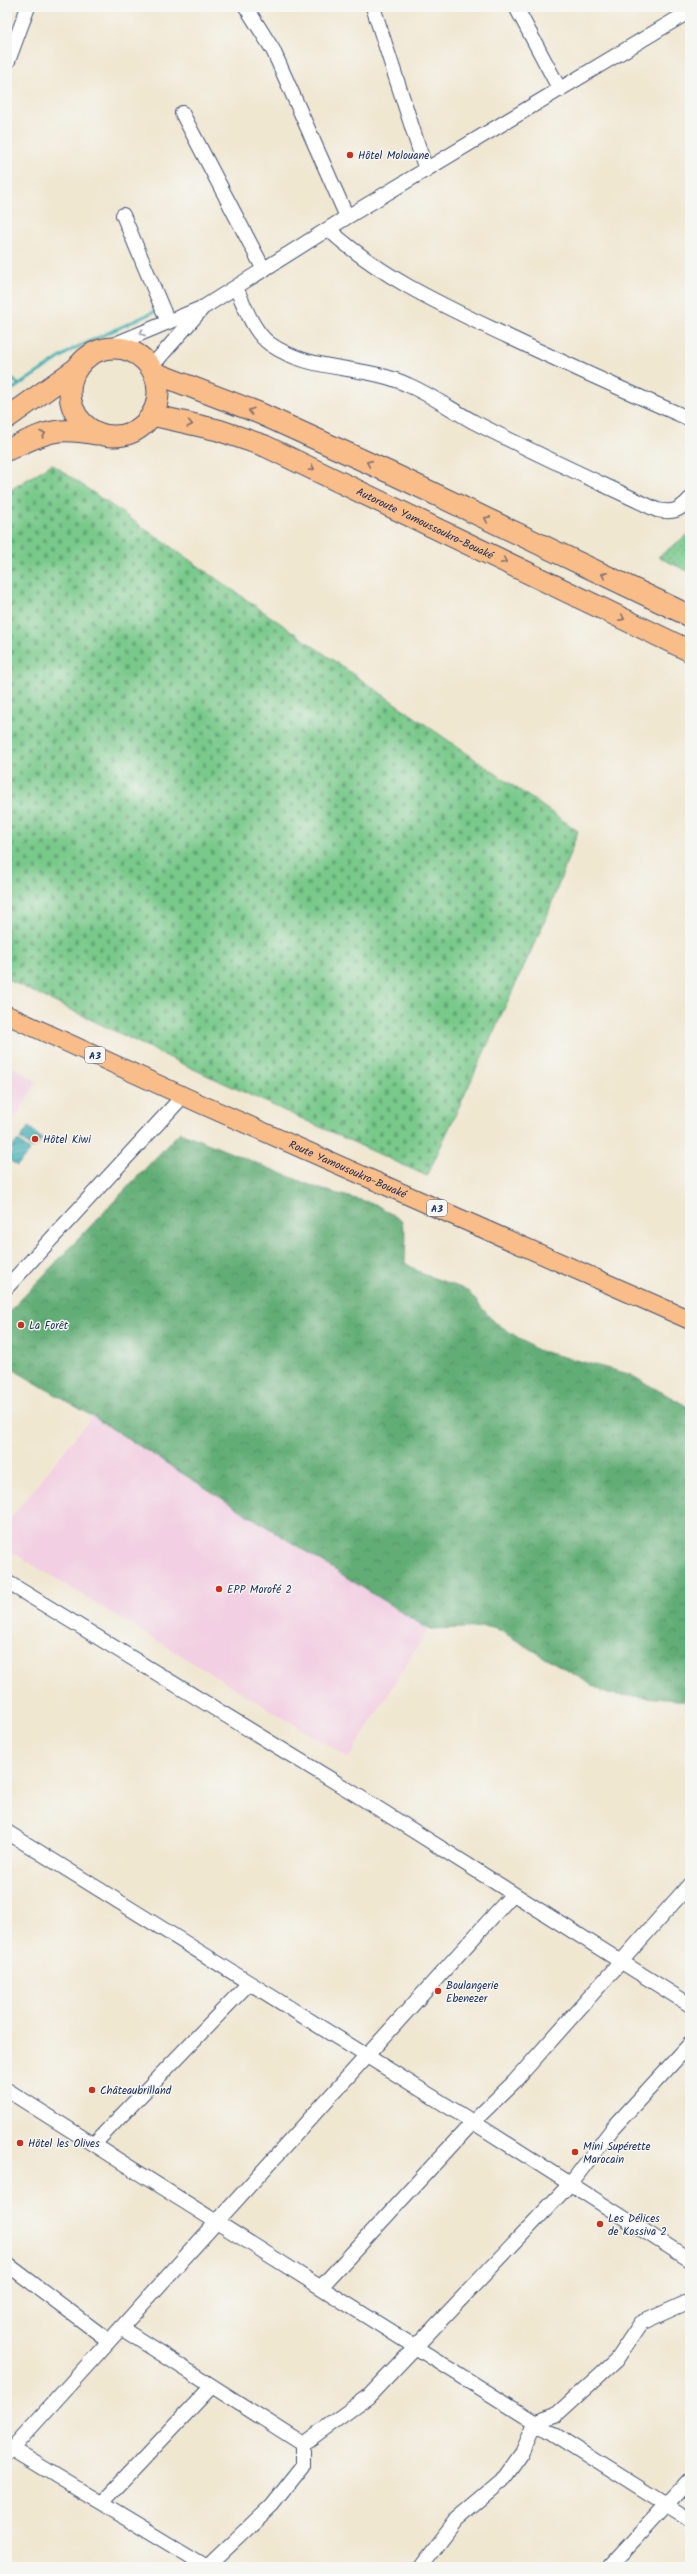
<svg xmlns="http://www.w3.org/2000/svg" width="697" height="2574" font-family="Kalam,sans-serif">
  <style>
    .built { fill: #f2cfe2 }
    .grass { fill: url(#grass-dots); stroke: #4a7c74 }
    .forest { fill: url(#forest-crowns); stroke: #3e6e6a }
    .cemetery { fill: url(#cemetery-stones); stroke: #4a7c74 }
    .water { fill: url(#water-rules); stroke: #2e708a }
    .lines { fill: none; stroke-linecap: round; stroke-linejoin: round }
    .stream { stroke: #40b0b6; stroke-width: 3 }
    .minor-casing { stroke: #3b4b6f; stroke-width: 16 }
    .major-casing { stroke: #3b4b6f; stroke-width: 20 }
    .highway-casing { stroke: #3b4b6f; stroke-width: 23 }
    .minor { stroke: #fff; stroke-width: 14 }
    .major { stroke: #f9bd89; stroke-width: 18 }
    .highway { stroke: #f9bd89; stroke-width: 21 }
    .oneway { stroke: #8d97ae }
    .oneway2 { stroke: #7f6f71 }
    .poi-dot { fill: #c8321e; stroke: #f6f6f2; stroke-width: 1.5 }
    .labels { text-anchor: middle; stroke-width: 3; stroke-linejoin: round; paint-order: stroke }
    .shield { fill: #f6f6f2; stroke: #5d6b8a; stroke-width: 1 }
    .shield-label { font-size: 10px; font-weight: bold; fill: #1b2f5e }
    .poi-label { font-size: 11px; fill: #1b2f5e; stroke: #f6f6f2; text-anchor: start }
    .street-label { font-size: 11px; fill: #1b2f5e; stroke: #f6f6f2 }
  </style>
  <defs>
    <pattern id="grass-dots" width="8" height="8" patternUnits="userSpaceOnUse"><rect width="8" height="8" fill="#78c98a"/><path d="M2 2h.1M6 6h.1" fill="none" stroke="#62a474" stroke-width="1.8" stroke-linecap="round"/></pattern>
    <pattern id="forest-crowns" width="20" height="18" patternUnits="userSpaceOnUse"><rect width="20" height="18" fill="#62ad76"/><path d="M2 6a3 3 0 1 1 6 0M12 15a3 3 0 1 1 6 0" fill="none" stroke="#508d64"/></pattern>
    <pattern id="cemetery-stones" width="16" height="16" patternUnits="userSpaceOnUse"><rect width="16" height="16" fill="#78c98a"/><path d="M2 7V4a2 2 0 0 1 4 0v3zM10 15v-3a2 2 0 0 1 4 0v3z" fill="#62a474"/></pattern>
    <pattern id="water-rules" width="6" height="5" patternUnits="userSpaceOnUse"><rect width="6" height="5" fill="#40b0b6"/><path d="M0 2.5h6" fill="none" stroke="#359097"/></pattern>
  </defs>
  <rect width="100%" height="100%" fill="#f6f6f2"/>
  <filter id="ink" filterUnits="userSpaceOnUse"><feTurbulence type="fractalNoise" baseFrequency=".025" numOctaves="2"/><feDisplacementMap in="SourceGraphic" scale="8" xChannelSelector="R" yChannelSelector="G"/><feConvolveMatrix kernelMatrix="1 2 1 2 8 2 1 2 1" color-interpolation-filters="sRGB"/></filter>
  <filter id="wash" filterUnits="userSpaceOnUse"><feTurbulence type="fractalNoise" baseFrequency=".012" numOctaves="4" result="noise"/><feDisplacementMap in="SourceGraphic" scale="16" xChannelSelector="R" yChannelSelector="G"/><feGaussianBlur stdDeviation="0.9" result="paint"/><feColorMatrix in="noise" values="0 0 0 0 0 0 0 0 0 0 0 0 0 0 0 0 0 1.4 0 .05"/><feComposite in="paint" operator="in"/></filter>
  <g filter="url(#wash)">
    <rect width="100%" height="100%" fill="#f0e7d1"/>
    <path class="built" d="M7,1064l30,17 -30,51z
      M92,1416l336,213 -79,129 -342,-209v-26z"/>
    <path class="grass" d="M690,533v39l-32,-15z"/>
    <path class="forest" d="M180,1132l140,57 55,15 26,16 5,15 -1,28 18,11 44,16 26,31 44,29 92,24 61,34v293l-83,-7 -113,-67 -66,2 -336,-213 -85,-50v-52z"/>
    <path class="cemetery" d="M52,464l526,367 -31,85 -120,260 -238,-109 -182,-88v-487z"/>
    <path class="water" d="M29,1127l13,12 -9,10 -13,-11z
      M18,1140l12,11 -13,15 -10,-8 6,-7 -2,-2z"/>
    <g class="lines">
      <path class="stream" d="M7,374l11,10
        M7,393l66,-44 85,-39"/>
    </g>
  </g>
  <g filter="url(#ink)">
    <g class="lines">
      <g class="minor-casing">
        <path id="minor" d="M246,7l27,43 74,167
          M373,7l53,163
          M516,7l44,83
          M8,61l20,-54
          M182,113l82,157
          M123,215l45,107
          M328,229c54,49 114,76 179,107 61,29 121,56 183,83
          M236,288c9,18 17,44 34,56 41,29 94,20 138,41 23,10 44,25 66,37 60,31 122,59 183,88 16,3 22,1 33,-11
          M106,348l98,-41 143,-90 343,-206
          M151,367l50,-57
          M7,1287l177,-192
          M7,1582l348,212 335,211
          M7,1832l466,290 217,138
          M7,2090l683,430
          M94,2144l155,-161
          M7,2264l102,77
          M321,2287l152,-165 41,-40 176,-198
          M121,2328l182,116
          M303,2444l65,-47 203,-214 42,-55 77,-84
          M12,2449l195,118
          M7,2454l506,-560
          M102,2503l109,-116
          M207,2567l65,-62 31,-39v-22
          M420,2567l35,-46 47,-40 20,-28 14,-31 20,-7 60,-55 25,-37 49,-22
          M609,2567l81,-88"/>
      </g>
      <g class="major-casing">
        <g id="major">
          <path id="s1" d="M7,1015l196,90 487,215"/>
        </g>
      </g>
      <g class="highway-casing">
        <g id="highway">
          <circle cx="114" cy="392" r="44"/>
          <path d="M155,373l104,40 136,62 295,141"/>
          <path id="s2" d="M152,415l66,15 47,16 425,205"/>
          <path d="M7,418l70,-50"/>
          <path d="M7,450c38,-17 46,-24 89,-16"/>
        </g>
      </g>
      <use href="#minor" class="minor"/>
      <use href="#major" class="major"/>
      <use href="#highway" class="highway"/>
    </g>
    <defs><path id="oneway-chevron" d="M-2-3.5L2.5 0L-2 3.5" fill="none" stroke-width="1.6" stroke-linecap="round" stroke-linejoin="round"/></defs>
    <use class="oneway" href="#oneway-chevron" transform="translate(142 333) rotate(157)"/>
    <g class="oneway2">
      <use href="#oneway-chevron" transform="translate(251 411) rotate(-163)"/>
      <use href="#oneway-chevron" transform="translate(190 424) rotate(11)"/>
      <use href="#oneway-chevron" transform="translate(43 434) rotate(-22)"/>
      <use href="#oneway-chevron" transform="translate(369 463) rotate(-156)"/>
      <use href="#oneway-chevron" transform="translate(312 468) rotate(26)"/>
      <use href="#oneway-chevron" transform="translate(487 519) rotate(-154)"/>
      <use href="#oneway-chevron" transform="translate(504 561) rotate(26)"/>
      <use href="#oneway-chevron" transform="translate(604 575) rotate(-154)"/>
      <use href="#oneway-chevron" transform="translate(622 618) rotate(26)"/>
    </g>
  </g>
  <g class="poi-dot">
    <circle cx="350" cy="155" r="4"/>
    <circle cx="35" cy="1139" r="4"/>
    <circle cx="21" cy="1325" r="4"/>
    <circle cx="219" cy="1589" r="4"/>
    <circle cx="438" cy="1991" r="4"/>
    <circle cx="92" cy="2090" r="4"/>
    <circle cx="20" cy="2143" r="4"/>
    <circle cx="575" cy="2152" r="4"/>
    <circle cx="600" cy="2224" r="4"/>
  </g>
  <g class="labels">
    <g class="shield">
      <rect x="85" y="1047" width="20" height="16" rx="3"/>
      <rect x="427" y="1200" width="20" height="16" rx="3"/>
    </g>
    <g class="shield-label">
      <text x="95" y="1059">A3</text>
      <text x="437" y="1212">A3</text>
    </g>
    <g class="poi-label">
      <text x="358" y="159">Hôtel Molouane</text>
      <text x="43" y="1143">Hôtel Kiwi</text>
      <text x="29" y="1329">La Forêt</text>
      <text x="227" y="1593">EPP Morofé 2</text>
      <text x="446" y="1989">Boulangerie<tspan x="446" dy="13">Ebenezer</tspan></text>
      <text x="100" y="2094">Châteaubrilland</text>
      <text x="28" y="2147">Hötel les Olives</text>
      <text x="583" y="2150">Mini Supérette<tspan x="583" dy="13">Marocain</tspan></text>
      <text x="608" y="2222">Les Délices<tspan x="608" dy="13">de Kossiva 2</tspan></text>
    </g>
    <g class="street-label">
      <text dy="4" stroke="none"><textPath href="#s2" startOffset="295">Autoroute Yamoussoukro-Bouaké</textPath></text>
      <text dy="4" stroke="none"><textPath href="#s1" startOffset="374">Route Yamousoukro-Bouaké</textPath></text>
    </g>
  </g>
  <rect width="697" height="2574" fill="none" stroke="#f6f6f2" stroke-width="24"/>
</svg>
